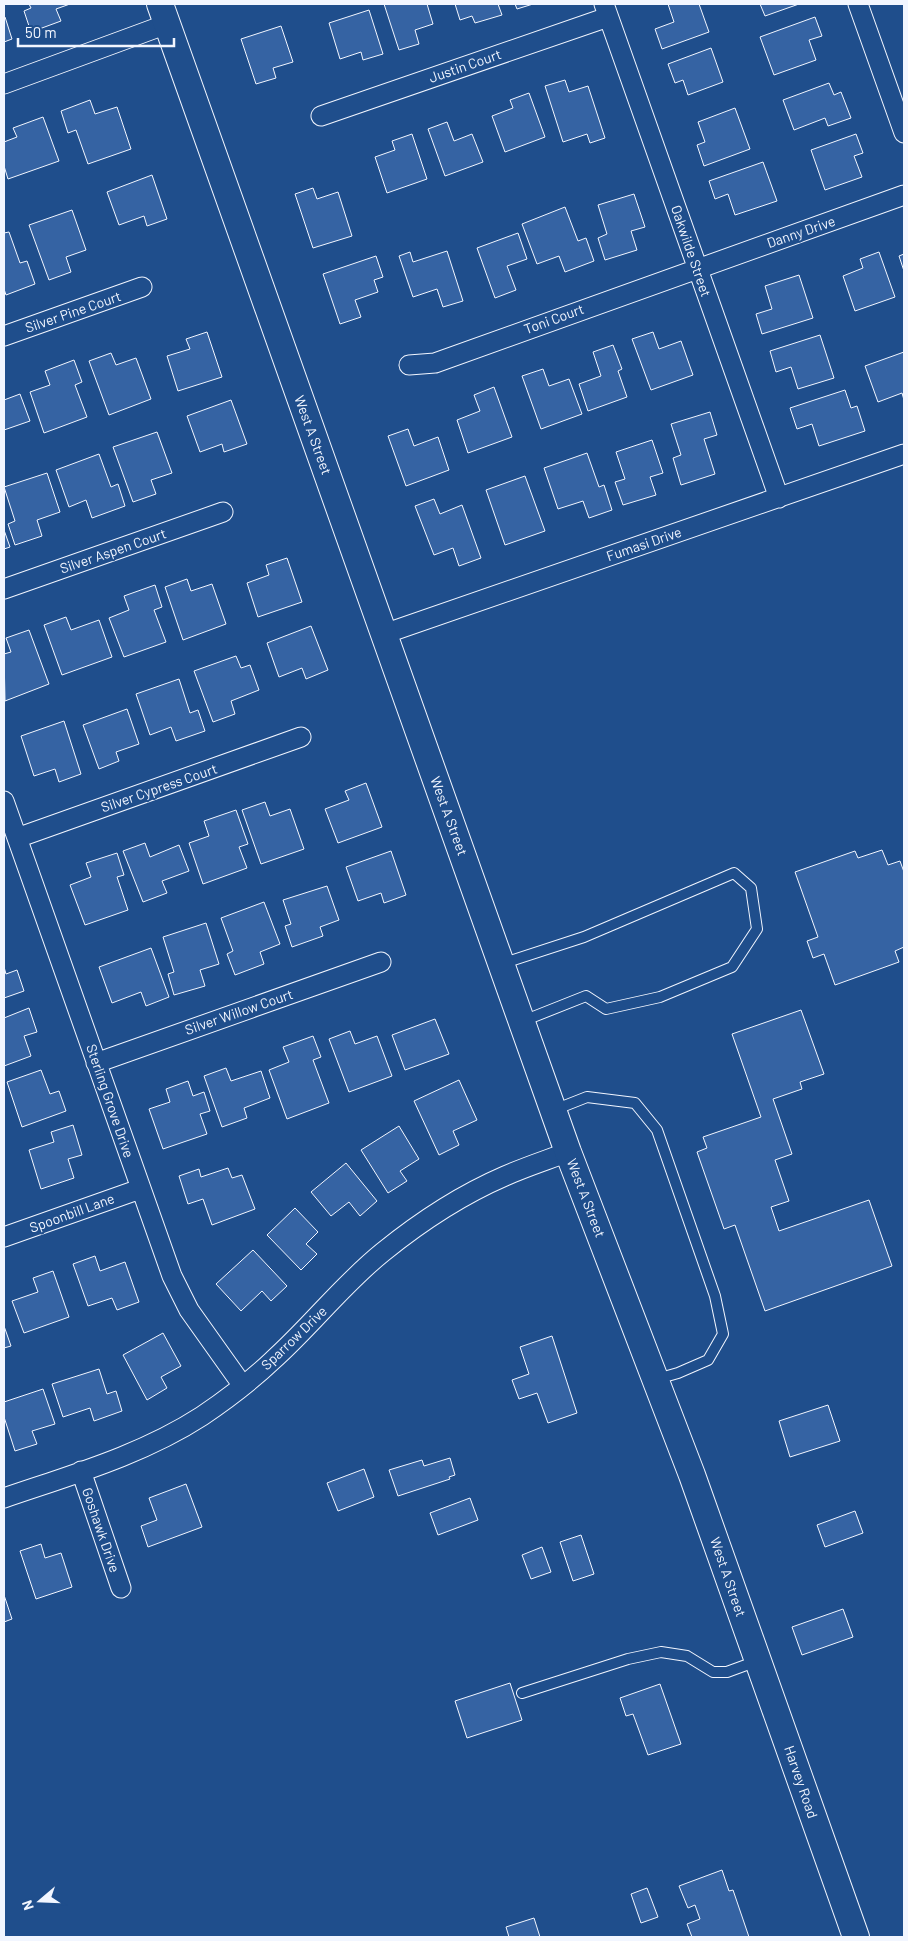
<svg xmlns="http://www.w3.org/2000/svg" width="908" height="1941" font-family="Barlow,sans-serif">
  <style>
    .building { fill: #3563a3; stroke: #f2f6ff }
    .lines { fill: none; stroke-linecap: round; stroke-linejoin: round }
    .lane-casing { stroke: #f2f6ff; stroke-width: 12 }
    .street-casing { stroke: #f2f6ff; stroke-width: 21 }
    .secondary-casing { stroke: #f2f6ff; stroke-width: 28 }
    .lane { stroke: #1f4e8c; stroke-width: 10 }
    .street { stroke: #1f4e8c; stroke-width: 19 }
    .secondary { stroke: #1f4e8c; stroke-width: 26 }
    .labels { text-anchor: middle; stroke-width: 4; stroke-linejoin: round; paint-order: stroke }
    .street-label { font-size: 14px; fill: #f2f6ff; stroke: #1f4e8c }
  </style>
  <rect width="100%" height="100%" fill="#1f4e8c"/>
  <path class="building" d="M29,4h41l-14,5 5,12 -30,11 -7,-21 7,-3z
    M384,4h43l6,20 -18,6 4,14 -20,6z
    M455,4h43l4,11 -27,8 -3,-7 -12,4z
    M515,4h18l-16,5z
    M668,4h31l10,28 -47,17 -7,-20 19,-7z
    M760,4h39l-34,12z
    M369,10l14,44 -20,6 -2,-8 -21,7 -11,-36z
    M5,17l7,22 -8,3v-24z
    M815,17l7,19 -13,4 7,20 -42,15 -14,-38z
    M281,26l12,36 -20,6 3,10 -20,6 -15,-45z
    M711,48l12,34 -35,13 -5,-15 -8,3 -7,-19z
    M565,80l4,12 19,-6 17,52 -15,5 -3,-9 -24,8 -18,-56z
    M829,83l5,12 7,-3 10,26 -23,8 -3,-8 -31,12 -11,-30z
    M529,93l16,44 -40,15 -13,-36 21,-8 -3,-8z
    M90,100l5,14 22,-7 14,42 -43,15 -12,-34 -8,3 -7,-22z
    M735,108l15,41 -46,17 -7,-21 8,-3 -7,-20z
    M43,117l16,44 -51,18 -4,-13v-24l13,-5 -4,-9z
    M447,122l7,19 18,-7 11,28 -38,14 -17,-47z
    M412,134l15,45 -40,14 -12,-36 20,-7 -3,-9z
    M856,134l7,19 -9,3 8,21 -37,13 -14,-40z
    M763,162l14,39 -42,14 -7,-21 -13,5 -6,-18z
    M152,175l15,44 -20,7 -3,-10 -25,9 -12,-33z
    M313,188l4,11 21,-7 14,44 -39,12 -18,-54z
    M634,194l11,33 -14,4 6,19 -32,10 -7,-22 9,-4 -9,-29z
    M565,207l13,34 8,-3 8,23 -29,11 -6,-16 -22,8 -15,-40z
    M72,210l14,40 -20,7 5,15 -22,8 -20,-55z
    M9,232l11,31 7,-2 8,23 -29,11 -2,-6v-56z
    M518,233l9,26 -20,7 9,24 -21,8 -18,-50z
    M447,251l16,50 -20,6 -6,-18 -24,8 -14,-41 11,-4 3,10z
    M879,252l16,45 -40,14 -12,-35 20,-8 -3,-9z
    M904,254v17l-5,-15z
    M376,256l7,21 -9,3 4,12 -23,8 6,17 -21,7 -17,-50z
    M799,275l14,43 -51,16 -6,-20 16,-5 -7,-23z
    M207,332l15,45 -44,14 -11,-35 23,-7 -4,-10z
    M653,332l6,17 22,-8 12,34 -42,15 -19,-51z
    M820,335l14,43 -36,11 -7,-22 -15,5 -6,-21z
    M613,345l9,24 -4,2 9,26 -39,14 -9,-27 22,-8 -8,-24z
    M904,352v48l-2,-7 -24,9 -13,-36z
    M111,353l5,12 20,-7 15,41 -42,16 -20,-54z
    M74,360l8,22 -7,3 12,32 -43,16 -14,-41 20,-7 -5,-14z
    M543,369l6,17 20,-7 13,35 -41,15 -19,-53z
    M494,387l18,50 -44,16 -11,-33 23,-9 -6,-16z
    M845,390l6,18 6,-2 8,25 -46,15 -7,-22 -15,5 -7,-21z
    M20,394l10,27 -26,9v-30z
    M231,400l16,44 -23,8 -2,-8 -22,8 -13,-36z
    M710,412l7,23 -13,4 11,35 -34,11 -8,-27 8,-3 -10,-31z
    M408,429l6,17 24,-9 11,33 -43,16 -18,-50z
    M157,432l15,41 -21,7 5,14 -23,8 -20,-55z
    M652,440l11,33 -13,4 6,18 -33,10 -8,-23 10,-3 -9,-27z
    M587,453l12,34 5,-2 8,25 -23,8 -6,-17 -25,8 -14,-41z
    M99,454l12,33 7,-3 7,22 -33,12 -6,-18 -17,7 -13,-37z
    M47,473l13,39 -23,8 5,16 -27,9 -7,-21 7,-3 -11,-34z
    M525,476l20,55 -40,14 -19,-55z
    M434,499l6,15 22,-9 19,53 -22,8 -6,-18 -19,7 -19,-49z
    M4,530l6,17 -6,2z
    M287,558l15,44 -44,15 -11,-34 22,-8 -3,-10z
    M187,579l4,12 21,-7 14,40 -43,16 -18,-53z
    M155,585l7,22 -8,3 12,32 -42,15 -15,-39 20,-8 -5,-14z
    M66,617l5,13 28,-10 13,37 -50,18 -18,-50z
    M311,626l17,44 -22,9 -4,-11 -23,9 -12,-34z
    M29,630l20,54 -44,17 -1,-47 7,-2 -5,-14z
    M236,656l5,12 9,-3 9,25 -28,11 4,13 -22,8 -19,-51z
    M179,679l11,34 8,-3 7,21 -29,10 -5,-14 -21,8 -14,-41z
    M127,709l12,35 -23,8 3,9 -20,8 -16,-44z
    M64,721l17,53 -22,8 -4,-13 -21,7 -13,-40z
    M366,783l16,44 -44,16 -13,-34 24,-9 -4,-9z
    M265,802l5,14 20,-7 14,40 -43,15 -19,-54z
    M236,810l12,34 -9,3 8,21 -44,16 -14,-41 20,-7 -5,-15z
    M145,843l5,14 29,-12 10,26 -27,10 5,12 -24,9 -20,-51z
    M882,850l6,15 12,-4 4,11v75l-9,4 4,11 -64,23 -11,-31 -11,4 -6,-17 11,-4 -23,-65 60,-21 3,7z
    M391,851l15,44 -22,8 -3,-10 -23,8 -12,-34z
    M117,853l7,22 -7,2 11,33 -43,15 -15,-40 21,-8 -5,-14z
    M327,886l12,34 -19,7 3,9 -31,11 -7,-21 6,-2 -8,-24z
    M264,902l16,42 -20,8 4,12 -29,11 -8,-21 6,-3 -12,-33z
    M206,923l13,41 -19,6 5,16 -31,9 -6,-21 6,-2 -11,-35z
    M151,948l18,49 -23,9 -5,-14 -29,11 -13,-36z
    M4,967l2,7 11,-4 7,21 -20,7z
    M29,1008l8,24 -13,4 7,20 -27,10v-48z
    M801,1010l23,64 -24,8 2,7 -29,10 19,55 -17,6 14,41 -18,6 8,24 90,-31 23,66 -127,45 -30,-86 -11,4 -27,-77 10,-4 -4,-11 58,-20 -29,-83z
    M435,1019l14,35 -44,16 -13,-35z
    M350,1031l5,13 22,-8 15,40 -43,16 -20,-53z
    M313,1036l8,21 -8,3 16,43 -42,16 -18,-49 20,-8 -6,-15z
    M226,1068l5,13 30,-10 9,27 -26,10 3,10 -25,9 -18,-51z
    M41,1070l9,24 9,-3 7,20 -44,16 -15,-45z
    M459,1080l18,40 -24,11 6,14 -20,10 -25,-54z
    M188,1081l5,15 11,-4 6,19 -10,3 7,20 -44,15 -14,-40 21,-7 -4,-13z
    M73,1125l9,30 -14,4 6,19 -33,11 -12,-39 25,-8 -3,-10z
    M399,1126l20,33 -19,12 7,10 -19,12 -27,-43z
    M346,1163l31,38 -17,15 -11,-14 -18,14 -20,-24z
    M228,1168l4,10 10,-3 13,34 -43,16 -9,-26 -15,5 -9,-28 20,-7 2,8z
    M295,1208l23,24 -12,12 11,10 -16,16 -34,-35z
    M253,1250l34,36 -16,15 -9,-10 -21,20 -25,-27z
    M95,1256l5,15 25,-9 14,40 -22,8 -5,-12 -24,8 -15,-42z
    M53,1271l16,46 -45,16 -12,-32 26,-9 -5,-14z
    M4,1326l7,20 -7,2z
    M163,1333l18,33 -20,11 6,11 -20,12 -24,-45z
    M552,1336l25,77 -29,10 -11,-30 -18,6 -7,-19 17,-6 -9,-27z
    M99,1369l8,25 9,-3 6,20 -28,10 -4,-13 -27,9 -11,-33z
    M43,1389l12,35 -23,7 5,13 -22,7 -11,-34v-15z
    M828,1405l12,36 -50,16 -11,-36z
    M450,1458l5,17 -6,2 1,2 -52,17 -9,-26 33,-10 2,6z
    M364,1469l10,28 -36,14 -11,-28z
    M186,1484l16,43 -54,20 -7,-21 16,-6 -8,-22z
    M470,1498l8,22 -40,15 -8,-22z
    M855,1511l8,22 -38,14 -8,-22z
    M581,1535l13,39 -21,7 -13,-39z
    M41,1544l4,14 16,-5 11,34 -36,12 -16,-48z
    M542,1547l9,25 -20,7 -9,-24z
    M4,1595l8,24 -8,3z
    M843,1609l10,28 -51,18 -10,-28z
    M510,1683l12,37 -55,18 -12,-37z
    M660,1684l21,60 -33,11 -15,-41 -7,2 -6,-18z
    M722,1870l7,21 4,-1 16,47h-57l-5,-13 13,-5 -5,-14 -7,3 -9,-22z
    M647,1888l11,29 -17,6 -10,-29z
    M534,1918l6,19h-31l-3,-10z"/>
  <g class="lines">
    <g class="lane-casing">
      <path id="lane" d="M501,964l83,-27 150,-64 17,15 6,41 -25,38 -72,30 -54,12 -20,-13 -63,25
        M554,1110l33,-13 48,6 22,27 58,166 8,38 -15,26 -30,13 -21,6
        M522,1693l106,-34 33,-7 26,4 26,16h14l30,-11"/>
    </g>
    <g class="street-casing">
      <path id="street" d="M604,4l175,494
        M858,4l46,129
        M4,84l163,-60
        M321,116l287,-99
        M4,336l138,-49
        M409,365l26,-2 469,-168
        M4,589l219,-77
        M384,634l520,-180
        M4,801l168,475 17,34 54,76
        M17,838l284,-101
        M96,1063l285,-101
        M4,1237l136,-48
        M81,1471l40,117
        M4,1498c67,-23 138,-43 198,-82 25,-17 49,-35 71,-56 38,-34 70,-76 110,-108 37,-30 78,-57 122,-76 20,-9 42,-16 63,-24"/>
    </g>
    <g class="secondary-casing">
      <path id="secondary" d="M160,4l408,1148 124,323 164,462"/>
    </g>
    <use href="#lane" class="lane"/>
    <use href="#street" class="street"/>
    <use href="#secondary" class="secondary"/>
  </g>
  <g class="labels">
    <g class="street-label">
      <text transform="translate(465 66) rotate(-19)" y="5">Justin Court</text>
      <text transform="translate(801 232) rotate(-19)" y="5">Danny Drive</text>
      <text transform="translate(691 251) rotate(71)" y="5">Oakwilde Street</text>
      <text transform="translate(73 312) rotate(-19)" y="5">Silver Pine Court</text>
      <text transform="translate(554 319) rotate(-20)" y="5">Toni Court</text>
      <text transform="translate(313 435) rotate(70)" y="5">West A Street</text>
      <text transform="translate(644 544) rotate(-19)" y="5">Fumasi Drive</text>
      <text transform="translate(113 551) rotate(-19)" y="5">Silver Aspen Court</text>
      <text transform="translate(159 788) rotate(-19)" y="5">Silver Cypress Court</text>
      <text transform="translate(449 816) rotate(70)" y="5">West A Street</text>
      <text transform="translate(239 1012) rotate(-19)" y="5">Silver Willow Court</text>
      <text transform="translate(110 1101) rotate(71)" y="5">Sterling Grove Drive</text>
      <text transform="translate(586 1198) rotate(69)" y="5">West A Street</text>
      <text transform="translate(72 1213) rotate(-20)" y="5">Spoonbill Lane</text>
      <text transform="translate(294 1338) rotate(-44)" y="5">Sparrow Drive</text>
      <text transform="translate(101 1530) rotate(71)" y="5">Goshawk Drive</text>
      <text transform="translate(728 1577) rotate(71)" y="5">West A Street</text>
      <text transform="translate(801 1782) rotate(71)" y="5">Harvey Road</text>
    </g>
  </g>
  <rect width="908" height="1941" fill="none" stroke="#f2f6ff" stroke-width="10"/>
  <g transform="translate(40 1901) rotate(251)" stroke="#1f4e8c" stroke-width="4" paint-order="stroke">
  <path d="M0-4L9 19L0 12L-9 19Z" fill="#f2f6ff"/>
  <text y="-8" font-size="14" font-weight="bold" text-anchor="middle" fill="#f2f6ff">N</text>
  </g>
  <path d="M18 38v8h156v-8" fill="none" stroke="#f2f6ff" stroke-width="2.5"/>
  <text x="25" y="38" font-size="15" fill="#f2f6ff" stroke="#1f4e8c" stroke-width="4" paint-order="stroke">50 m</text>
</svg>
